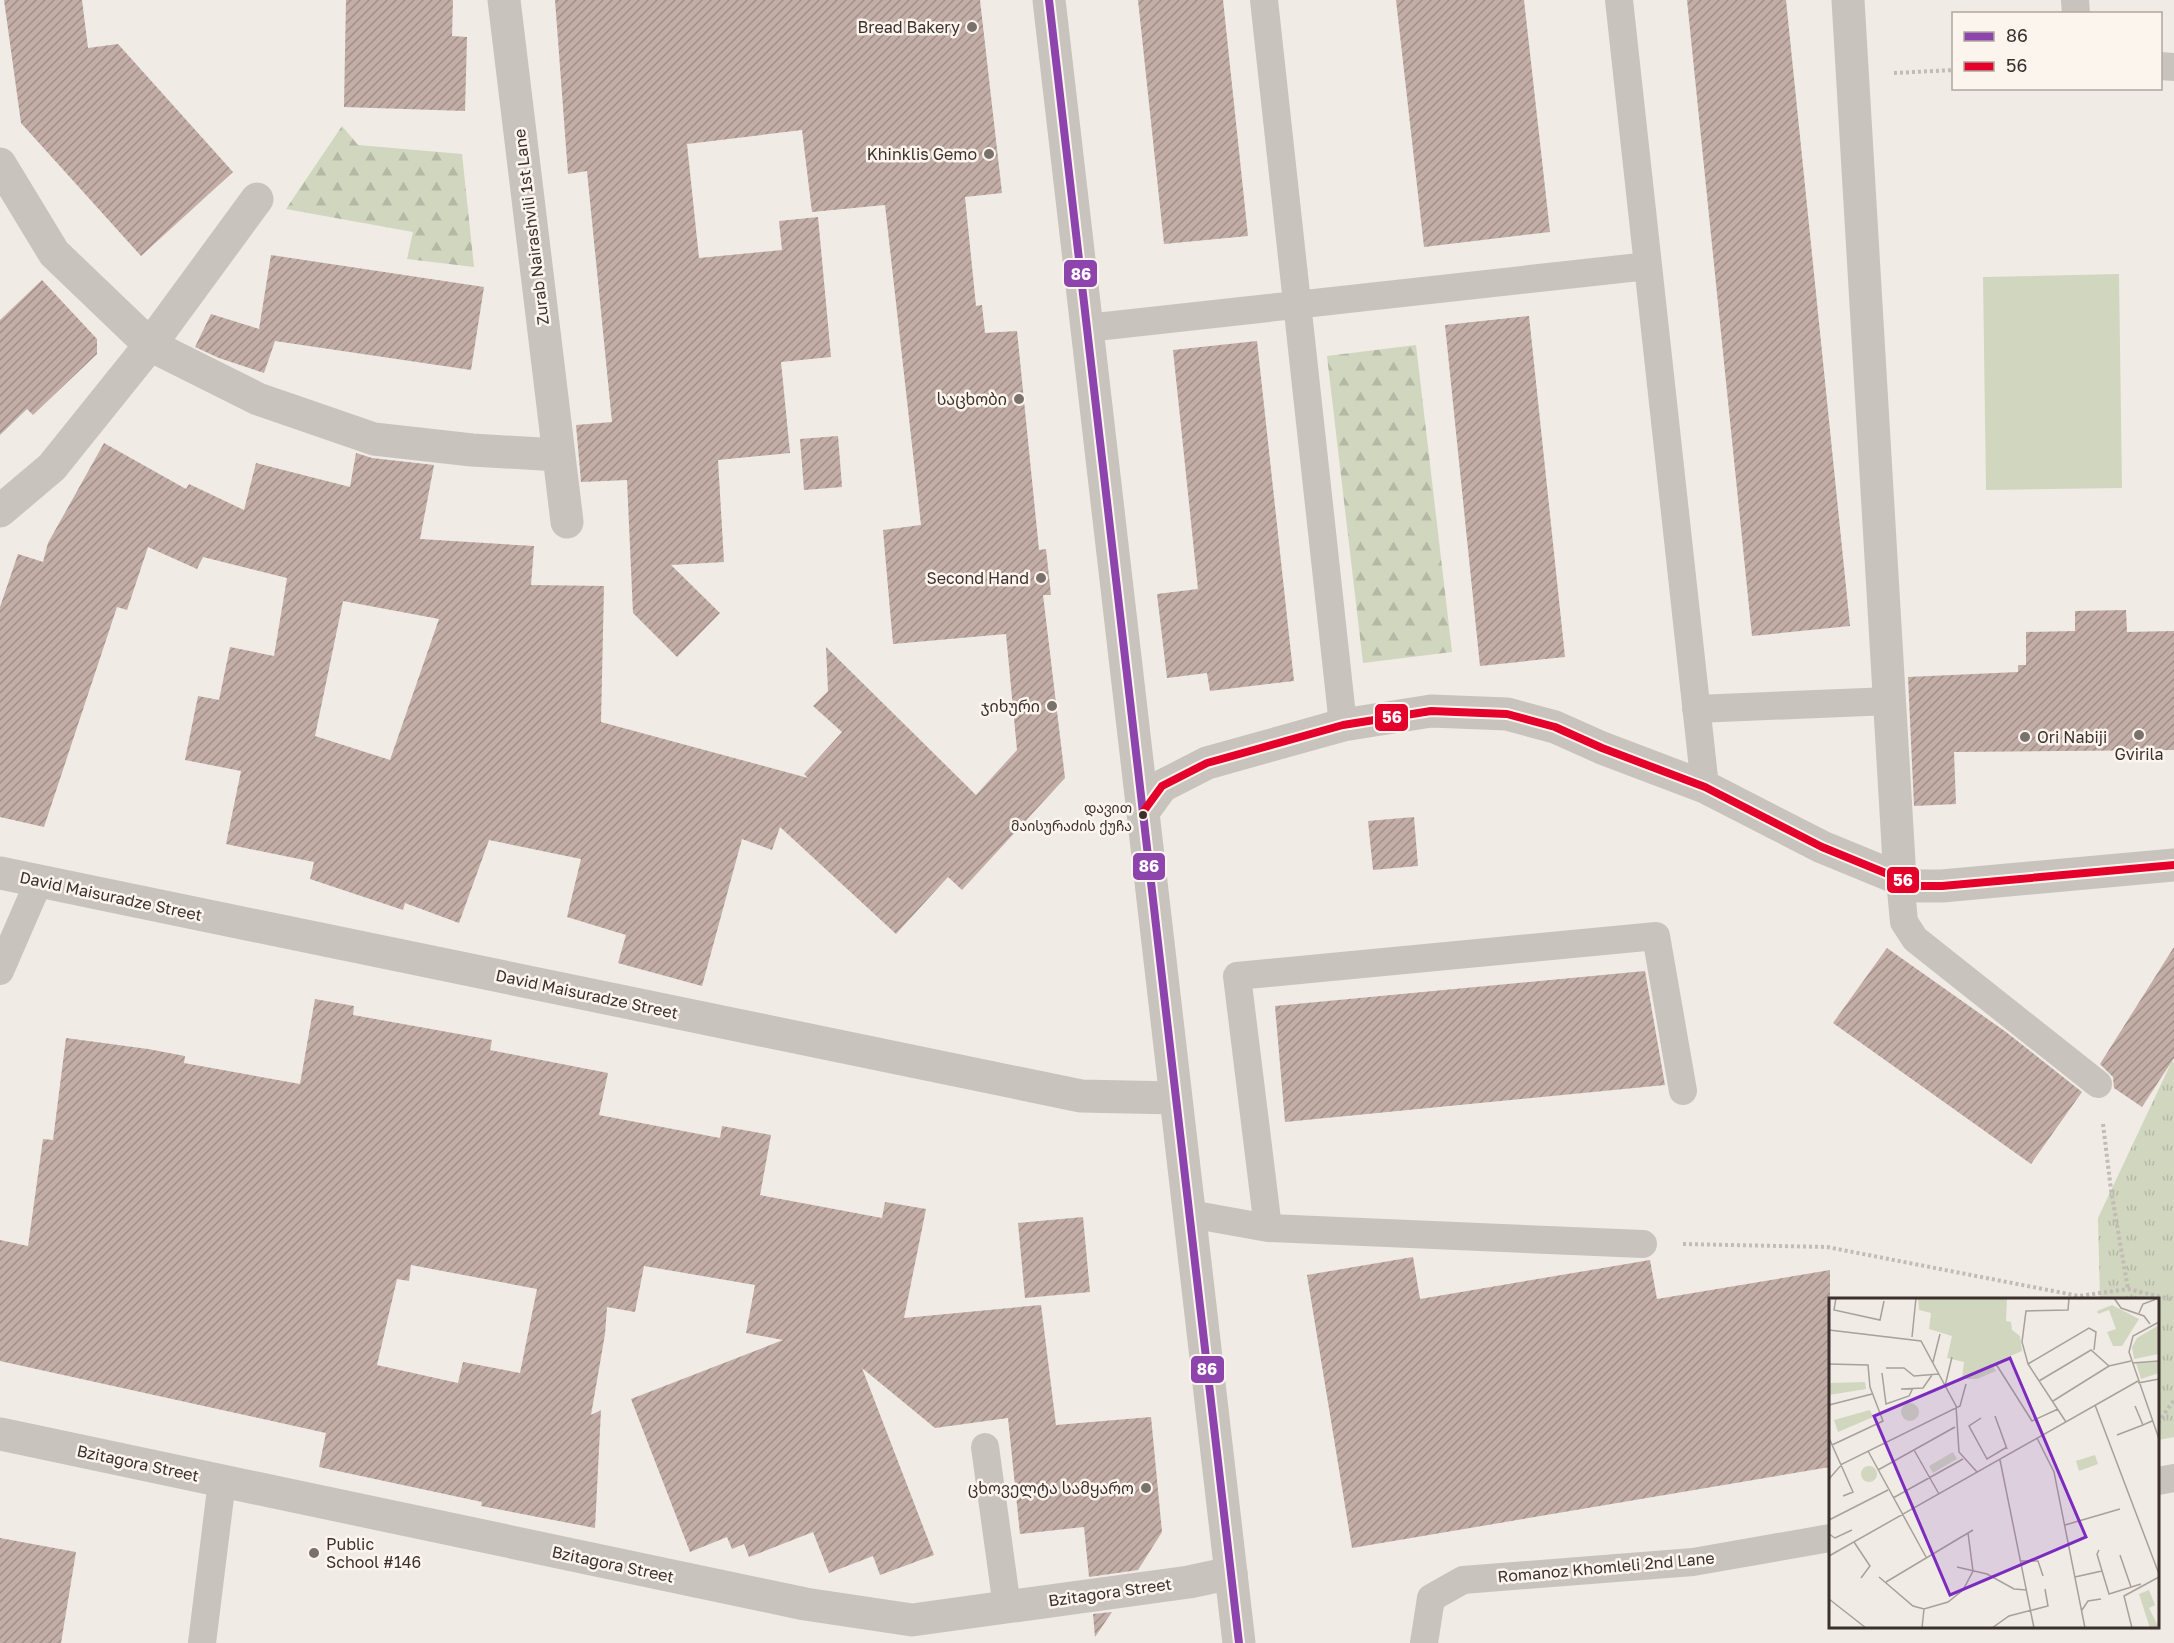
<svg xmlns="http://www.w3.org/2000/svg" width="2174" height="1643" font-family="'Golos Text','Noto Sans Georgian',sans-serif">
  <style>
    .green { fill: #d1d6bf }
    .forest { fill: url(#forest-firs) }
    .park { fill: url(#park-tufts) }
    .building { fill: url(#building-hatch); fill-rule: evenodd }
    .lines { fill: none; stroke-linecap: round; stroke-linejoin: round }
    .path { stroke: #c2bbb6; stroke-width: 4; stroke-dasharray: 3 3; stroke-linecap: butt }
    .service { stroke: #c9c3be; stroke-width: 28 }
    .minor { stroke: #c9c3be; stroke-width: 33 }
    .tertiary { stroke: #c9c3be; stroke-width: 33 }
    .bus-1-casing { stroke: #fbf5ee; stroke-width: 12 }
    .bus-2-casing { stroke: #fbf5ee; stroke-width: 12 }
    .bus-1 { stroke: #8e44ad; stroke-width: 8 }
    .bus-2 { stroke: #e4002b; stroke-width: 8 }
    .poi-dot { fill: #7a716c; stroke: #fbf5ee; stroke-width: 2 }
    .bus-dot { fill: #3b302b; stroke: #fbf5ee; stroke-width: 2 }
    .labels { text-anchor: middle; stroke-width: 5; stroke-linejoin: round; paint-order: stroke }
    .bus-label { font-size: 14px; fill: #3b302b; stroke: #fbf5ee; text-anchor: end }
    .poi-label { font-size: 16px; fill: #3b302b; stroke: #fbf5ee; text-anchor: end }
    .street-label { font-size: 16px; fill: #3b302b; stroke: #fbf5ee }
    .inset-road { fill: none; stroke: #a8a09b; stroke-width: 1.5 }
    .view { fill: #7b2cbf; fill-opacity: 0.15; stroke: #7b2cbf; stroke-width: 3 }
    .inset-edge { fill: none; stroke: #3b302b; stroke-width: 3 }
    .line-badge { stroke: #fbf5ee; stroke-width: 2 }
    .badge-label { font-size: 16px; text-anchor: middle; font-weight: bold; fill: #fff }
  </style>
  <defs>
    <pattern id="forest-firs" width="22" height="20" patternUnits="userSpaceOnUse" patternTransform="scale(1.5)"><rect width="22" height="20" fill="#d1d6bf"/><path d="M5 1l3.5 6h-7zM16 11l3.5 6h-7z" fill="#b4b8a4"/></pattern>
    <pattern id="park-tufts" width="24" height="20" patternUnits="userSpaceOnUse" patternTransform="scale(1.5)"><rect width="24" height="20" fill="#d1d6bf"/><path d="M3 7l-1-3M5 7V3M7 7l1-3M15 17l-1-3M17 17v-4M19 17l1-3" fill="none" stroke="#b4b8a4"/></pattern>
    <pattern id="building-hatch" width="6" height="6" patternUnits="userSpaceOnUse" patternTransform="scale(1.5)"><rect width="6" height="6" fill="#c3aea7"/><path d="M-1 1l2-2M0 6l6-6M5 7l2-2" fill="none" stroke="#a08e88"/></pattern>
  </defs>
  <rect width="100%" height="100%" fill="#f0ebe5"/>
  <path class="green" d="M2119,274l3,214 -136,2 -3,-213z"/>
  <path class="forest" d="M342,126l16,19 104,9 12,113 -67,-8 6,-27 -127,-23z
    M1416,345l36,307 -89,11 -36,-307z"/>
  <path class="park" d="M2172,1061l2,2v374l-16,3v-140l-58,-1 -2,-81z"/>
  <path class="building" d="M4,0h78l6,48 30,-4 115,128 -92,84 -120,-133z
    M346,0h107l-1,36 15,1 -2,74 -121,-4z
    M555,0h425l22,193 -37,4 11,109 6,-1 3,28 32,-2 22,219 7,-1 5,46h-8l22,183 -103,112 -14,-13 -52,57 -116,-107 -8,23 -30,-11 -40,147 -84,-23 8,-28 -59,-18 14,-58 -92,-19 -30,83 -54,-20 -2,7 -93,-31 4,-17 -88,-18 15,-73 -56,-11 13,-64 21,4 11,-53 44,9 13,-78 -84,-21 -6,12 -49,-22 -21,63 -10,-3 -73,220 -44,-10v-210l18,-53 25,8 5,-19 56,-100 82,46 3,-5 55,26 12,-47 94,24 6,-34 16,5 62,7 -14,74 114,7 -3,39 73,1 -3,136 207,56 -4,-4 38,-42 -29,-26 15,-15 -2,-44 150,148 41,-45 -11,-116 -113,10 -10,-114 38,-5 -36,-320 -73,7 -10,-82 -115,14 12,114 83,-8 -3,-29 39,-4 13,140 -50,5 9,91 -72,7 6,102 -53,3 49,48 -43,44 -44,-44 -6,-133 -46,2 -5,-57 36,-3 -25,-251 -19,3zM343,601l96,18 -49,141 -75,-24z
    M1138,0h85l25,236 -84,8z
    M1396,0h128l26,232 -126,15z
    M1687,0h99l64,626 -98,10z
    M271,255l213,32 -13,83 -196,-29 -11,32 -45,-15 -24,-11 16,-33 48,15z
    M42,280l55,59v15l-64,61 -6,-6 -27,26v-115z
    M1529,316l36,341 -85,9 -35,-341z
    M1257,341l37,340 -84,10 -3,-18 -40,5 -10,-84 41,-5 -25,-239z
    M838,436l4,51 -38,3 -4,-51z
    M2126,610l1,22 47,-1v119l-220,2 2,52 -42,2 -6,-129 110,-5v-7h8v-33l49,-1v-20z
    M1414,817l4,49 -45,4 -5,-49z
    M2174,947v111l-32,49 -28,-19 -1,-11 -13,-13z
    M1887,948l119,84 76,60 -51,72 -198,-141z
    M1645,971l20,114 -380,37 -10,-116z
    M315,999l39,7 -1,9 139,25 -2,10 118,23 -9,42 121,23 2,-12 49,9 -11,60 122,23 3,-16 41,7 -22,109 137,-13 15,120 95,-8 11,115 -24,38 -49,7 -5,-50 -64,7 -12,-116 -73,10 -73,-60 72,187 -54,20 -7,-19 -44,17 -16,-41 -64,25 -5,-13 -12,5 -5,-12 -37,15 -59,-153 152,-59 -37,-7 9,-48 -111,-19 -9,46 -28,-5 -2,27 -14,81 10,-5 -6,118 -114,-22 1,-4 -163,-35 7,-34 -326,-72v-121l28,6 15,-107 10,1 13,-102 82,11 37,7 -1,7 116,21zM411,1265l126,24 -17,84 -57,-11 -5,21 -81,-18 20,-86 12,2z
    M1083,1217l7,75 -65,6 -7,-75z
    M1413,1257l7,42 230,-39 7,39 173,-29v197l-478,81 -45,-273z
    M0,1538l76,14 -15,91h-61z
    M1112,1612l-17,25 -2,-23z"/>
  <g class="lines">
    <path class="path" d="M1894,73l60,-3
      M2103,1124l8,66 17,99
      M1683,1244l144,3 252,49 49,-7 46,11
      M2158,1423l16,-23"/>
    <path class="service" d="M1264,0l79,725
      M1619,0l86,787
      M2075,0l1,14
      M2160,66l14,1
      M1087,328l561,-62
      M1696,709l194,-8
      M1900,879l4,43 11,17 183,145
      M0,971l39,-90
      M1190,1214l78,14 375,16
      M1268,1228l-31,-252 419,-40 27,155
      M985,1447l22,160
      M2158,1481l16,-3
      M202,1643l20,-162
      M1424,1643l7,-45 32,-18 230,-18 137,-24"/>
    <path class="minor" d="M504,0l63,522
      M1848,0l52,879
      M0,164l54,89 96,92 108,54 116,40 98,11 86,5
      M0,511l52,-44 98,-122 107,-146
      M1143,812l19,-26 45,-23 136,-38 88,-14 76,3 48,13 47,21 103,39 117,60 78,32 19,7h23l232,-21
      M0,1434l805,170 107,16 277,-38 42,-9"/>
    <path class="tertiary" d="M1049,0l190,1643
      M0,873l1081,223 95,2"/>
    <g class="bus-1-casing">
      <path id="bus-1" d="M1049,0l190,1643"/>
    </g>
    <g class="bus-2-casing">
      <path id="bus-2" d="M1143,812l19,-26 45,-23 136,-38 88,-14 76,3 48,13 47,21 103,39 117,60 78,32 19,7h23l232,-21"/>
    </g>
    <use href="#bus-1" class="bus-1"/>
    <use href="#bus-2" class="bus-2"/>
  </g>
  <g class="poi-dot">
    <circle cx="972" cy="27" r="6"/>
    <circle cx="989" cy="154" r="6"/>
    <circle cx="1019" cy="399" r="6"/>
    <circle cx="1041" cy="578" r="6"/>
    <circle cx="1052" cy="706" r="6"/>
    <circle cx="2139" cy="735" r="6"/>
    <circle cx="2025" cy="737" r="6"/>
    <circle cx="1146" cy="1488" r="6"/>
    <circle cx="314" cy="1553" r="6"/>
  </g>
  <circle class="bus-dot" cx="1143" cy="815" r="5"/>
  <g class="labels">
    <g class="bus-label">
      <text x="1132" y="813">დავით<tspan x="1132" dy="18">მაისურაძის ქუჩა</tspan></text>
    </g>
    <g class="poi-label">
      <text x="960" y="33">Bread Bakery</text>
      <text x="977" y="160">Khinklis Gemo</text>
      <text x="1007" y="405">საცხობი</text>
      <text x="1029" y="584">Second Hand</text>
      <text x="1040" y="712">ჯიხური</text>
      <text x="2037" y="743" text-anchor="start">Ori Nabiji</text>
      <text x="2139" y="760" text-anchor="middle">Gvirila</text>
      <text x="1134" y="1494">ცხოველტა სამყარო</text>
      <text x="326" y="1550" text-anchor="start">Public<tspan x="326" dy="18">School #146</tspan></text>
    </g>
    <g class="street-label">
      <text transform="translate(531 227) rotate(-97)" y="6">Zurab Nairashvili 1st Lane</text>
      <text transform="translate(111 896) rotate(12)" y="6">David Maisuradze Street</text>
      <text transform="translate(587 994) rotate(12)" y="6">David Maisuradze Street</text>
      <text transform="translate(138 1463) rotate(12)" y="6">Bzitagora Street</text>
      <text transform="translate(613 1564) rotate(12)" y="6">Bzitagora Street</text>
      <text transform="translate(1606 1567) rotate(-5)" y="6">Romanoz Khomleli 2nd Lane</text>
      <text transform="translate(1110 1592) rotate(-8)" y="6">Bzitagora Street</text>
    </g>
  </g>
  <g transform="translate(1829 1298)">
    <rect width="330" height="330" fill="#f0ebe5"/>
    <path d="M72 114a9 9 0 1 1 18 0a9 9 0 1 1-18 0ZM266,157l3,9 -19,7 -3,-10z" fill="#d1d6bf"/>
    <path d="M283,7l27,14 -17,27h-9l-6,-14 9,-3 -7,-19 -11,4 -1,-3zM330,27v29l-25,5 -2,-12 5,-9zM330,64v11l-18,6 -5,-16zM36,84l1,7 -37,6v-12zM41,112l3,7 -35,15 -4,-12zM124,154l4,7 -24,14 -4,-7zM320,292l6,15 -6,3 10,20h-9l-11,-34z" fill="#d1d6bf"/>
    <path d="M89,0h89l-1,23 5,1 1,8 8,6 2,15 -30,13 4,7 -19,8h-15l2,-17 -17,-4 5,-22 -23,-7 2,-16 -12,-3zM32 176a8 8 0 1 1 16 0a8 8 0 1 1-16 0Z" fill="#d1d6bf"/>
    <path class="inset-road" d="M7,0l-2,12 46,10 4,-19M43,0h35M285,0l7,10 23,8 6,8M310,15l4,-9 16,-6M330,24l-26,14 -4,16 30,87M0,32l92,11 35,65 3,46 18,20M83,39l4,-39M104,64l7,-28M303,65l27,-2M0,66l39,1 2,22 13,34 -51,24M167,66l36,57 26,-12M199,66l61,-36 7,4 -2,18M57,70h18l10,8 25,-2M53,75l4,31 23,-8 4,-8M210,83l52,-31 18,16 22,-5M309,85l21,-4M116,88l7,-29M72,91l22,-1 9,-13M224,103l56,-35M0,107l43,-11M266,107l64,169M306,108l8,19 9,-4M166,118l12,33M152,120l-12,8 18,33 20,-12M237,124l-38,-58 -6,-22 4,-31 42,-1 1,-12M288,137l26,-10M0,140l24,54 -10,4M208,140l17,34 31,156M85,152l25,44M39,153l58,106M171,162l34,168M49,172l77,-43M0,181l13,-15 118,-58 6,-22M64,200l70,-39M0,222l59,-30M236,227l55,-16M0,236l6,4 17,-8M25,244l16,24 -9,12M270,252l-2,4 5,17M291,257l11,32M0,258l309,-175M192,263h17l5,15M128,269l30,7 27,15 13,1M50,279l34,29 11,3 24,-7 15,-12 10,-19 -5,-38M246,279l27,-6 7,23 32,-10M57,284l87,-52M0,301l37,29M253,312l6,-9 13,-2M93,330l2,-19M163,330l17,-12 39,-10 -3,-17M303,330l-8,-32 35,-19"/>
    <path class="view" d="M181,60l76,179 -136,58 -76,-179z"/>
    <rect width="330" height="330" class="inset-edge"/>
  </g>
  <g class="line-badge">
    <rect x="1063" y="259" width="35" height="29" rx="6" fill="#8e44ad"/>
    <rect x="1374" y="703" width="35" height="29" rx="6" fill="#e4002b"/>
    <rect x="1132" y="852" width="34" height="29" rx="6" fill="#8e44ad"/>
    <rect x="1886" y="866" width="34" height="28" rx="6" fill="#e4002b"/>
    <rect x="1190" y="1355" width="35" height="29" rx="6" fill="#8e44ad"/>
  </g>
  <g class="badge-label">
    <text x="1081" y="280">86</text>
    <text x="1392" y="723">56</text>
    <text x="1149" y="872">86</text>
    <text x="1903" y="886">56</text>
    <text x="1207" y="1375">86</text>
  </g>
  <rect x="1952" y="12" width="210" height="78" fill="#fbf5ee" stroke="#aea6a0" stroke-width="1.5"/>
  <rect x="1964" y="32" width="30" height="9" fill="#8e44ad" stroke="#aea6a0" stroke-width="1.5"/>
  <text x="2006" y="42" font-size="18" fill="#3b302b">86</text>
  <rect x="1964" y="62" width="30" height="9" fill="#e4002b" stroke="#aea6a0" stroke-width="1.5"/>
  <text x="2006" y="72" font-size="18" fill="#3b302b">56</text>
</svg>
